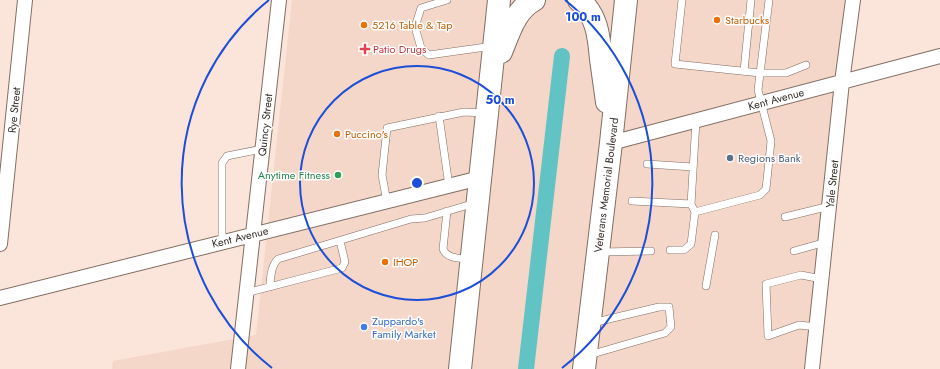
<svg xmlns="http://www.w3.org/2000/svg" width="940" height="369" font-family="Jost,sans-serif">
  <style>
    .built { fill: #f4d7c8 }
    .lines { fill: none; stroke-linecap: round; stroke-linejoin: round }
    .canal { stroke: #62c3c4; stroke-width: 16 }
    .service-casing { stroke: #816e64; stroke-width: 8 }
    .minor-casing { stroke: #816e64; stroke-width: 16 }
    .primary-casing { stroke: #816e64; stroke-width: 24 }
    .service { stroke: #fff; stroke-width: 7 }
    .minor { stroke: #fff; stroke-width: 14 }
    .primary { stroke: #fff; stroke-width: 22 }
    .ring { fill: none; stroke: #1d4ed8; stroke-width: 2 }
    .food-dot { fill: #e8710a; stroke: #fff; stroke-width: 1.5 }
    .health-dot { fill: #e0444e; stroke: #fff; stroke-width: 1.5 }
    .service-dot { fill: #5c6f8a; stroke: #fff; stroke-width: 1.5 }
    .leisure-dot { fill: #2e9e5b; stroke: #fff; stroke-width: 1.5 }
    .shop-dot { fill: #3f7fe0; stroke: #fff; stroke-width: 1.5 }
    .labels { text-anchor: middle; stroke-width: 3; stroke-linejoin: round; paint-order: stroke }
    .food-label { font-size: 11px; fill: #c56008; stroke: #fff; text-anchor: start }
    .health-label { font-size: 11px; fill: #be3a42; stroke: #fff; text-anchor: start }
    .street-label { font-size: 11px; fill: #372f2a; stroke: #fff }
    .service-label { font-size: 11px; fill: #4e5e75; stroke: #fff; text-anchor: start }
    .leisure-label { font-size: 11px; fill: #27864d; stroke: #fff; text-anchor: end }
    .shop-label { font-size: 11px; fill: #366cbe; stroke: #fff; text-anchor: start }
    .centre { fill: #1d4ed8; stroke: #fff; stroke-width: 2 }
    .ring-label { font-size: 12px; text-anchor: middle; font-weight: bold; fill: #1d4ed8; stroke: #fff; stroke-width: 3; stroke-linejoin: round; paint-order: stroke }
  </style>
  <rect width="100%" height="100%" fill="#fbe4d9"/>
  <path class="built" d="M292,0h553l-41,369h-692l1,-8 143,-26z"/>
  <g class="lines">
    <path class="canal" d="M526,369l36,-313"/>
    <g class="service-casing">
      <path id="service" d="M447,0l-26,8 -6,19 6,21 8,7 64,-9
        M682,0l-7,64 85,9h26l20,-8
        M744,71l7,-71
        M439,116l10,70
        M647,164l46,3
        M632,201l59,3
        M387,202l-5,-27 5,-47 77,-16 21,1
        M447,211l-4,38c4,10 17,9 26,10
        M695,212l65,-17 6,-6 5,-48 -13,-51 11,-90
        M785,217l45,-11
        M222,242v-79l5,-7 35,-7
        M670,250h14l7,-6 4,-32 -4,-8 5,-83
        M794,251l32,-9
        M601,252l50,-1
        M706,286l9,-51
        M270,287c0,-10 1,-21 8,-28l133,-40 14,-1 50,-15
        M246,293l96,-25 3,-6 -5,-21
        M817,327l-18,-2 -31,11 -2,-52 35,-9 21,4
        M589,355l76,-22 6,-6 -2,-20h-10l-67,16"/>
    </g>
    <g class="minor-casing">
      <path id="minor" d="M611,143l329,-87
        M0,244l25,-244
        M0,298l480,-120
        M238,369l41,-369
        M812,369l30,-287 11,-82"/>
    </g>
    <g class="primary-casing">
      <path id="primary" d="M579,0c18,15 20,36 22,59 2,14 4,29 6,43
        M501,52c8,-19 14,-42 33,-52
        M460,369l39,-369
        M584,369l27,-226 15,-143"/>
    </g>
    <use href="#service" class="service"/>
    <use href="#minor" class="minor"/>
    <use href="#primary" class="primary"/>
  </g>
  <g class="ring">
    <circle cx="417" cy="183" r="117"/>
    <path d="M272 368A235 235 0 0 1 269 0M565 0A235 235 0 0 1 562 368"/>
  </g>
  <g class="food-dot">
    <circle cx="717" cy="20" r="4"/>
    <circle cx="364" cy="25" r="4"/>
    <circle cx="337" cy="134" r="4"/>
    <circle cx="385" cy="262" r="4"/>
  </g>
  <path class="health-dot" d="M363 43h4v4h4v4h-4v4h-4v-4h-4v-4h4z"/>
  <circle class="service-dot" cx="730" cy="158" r="4"/>
  <circle class="leisure-dot" cx="338" cy="175" r="4"/>
  <circle class="shop-dot" cx="364" cy="327" r="4"/>
  <g class="labels">
    <g class="food-label">
      <text x="725" y="24">Starbucks</text>
      <text x="372" y="29">5216 Table &amp; Tap</text>
      <text x="345" y="138">Puccino's</text>
      <text x="393" y="266">IHOP</text>
    </g>
    <g class="health-label">
      <text x="373" y="53">Patio Drugs</text>
    </g>
    <g class="street-label">
      <text transform="translate(776 99) rotate(-15)" y="4">Kent Avenue</text>
      <text transform="translate(14 110) rotate(-84)" y="4">Rye Street</text>
      <text transform="translate(265 125) rotate(-84)" y="4">Quincy Street</text>
      <text transform="translate(832 184) rotate(-84)" y="4">Yale Street</text>
      <text transform="translate(606 185) rotate(-83)" y="4">Veterans Memorial Boulevard</text>
      <text transform="translate(240 237) rotate(-14)" y="4">Kent Avenue</text>
    </g>
    <g class="service-label">
      <text x="738" y="162">Regions Bank</text>
    </g>
    <g class="leisure-label">
      <text x="330" y="179">Anytime Fitness</text>
    </g>
    <g class="shop-label">
      <text x="372" y="325">Zuppardo's<tspan x="372" dy="13">Family Market</tspan></text>
    </g>
  </g>
  <circle cx="417" cy="183" r="6" class="centre"/>
  <g class="ring-label">
    <text x="583" y="21">100 m</text>
    <text x="500" y="104">50 m</text>
  </g>
</svg>
